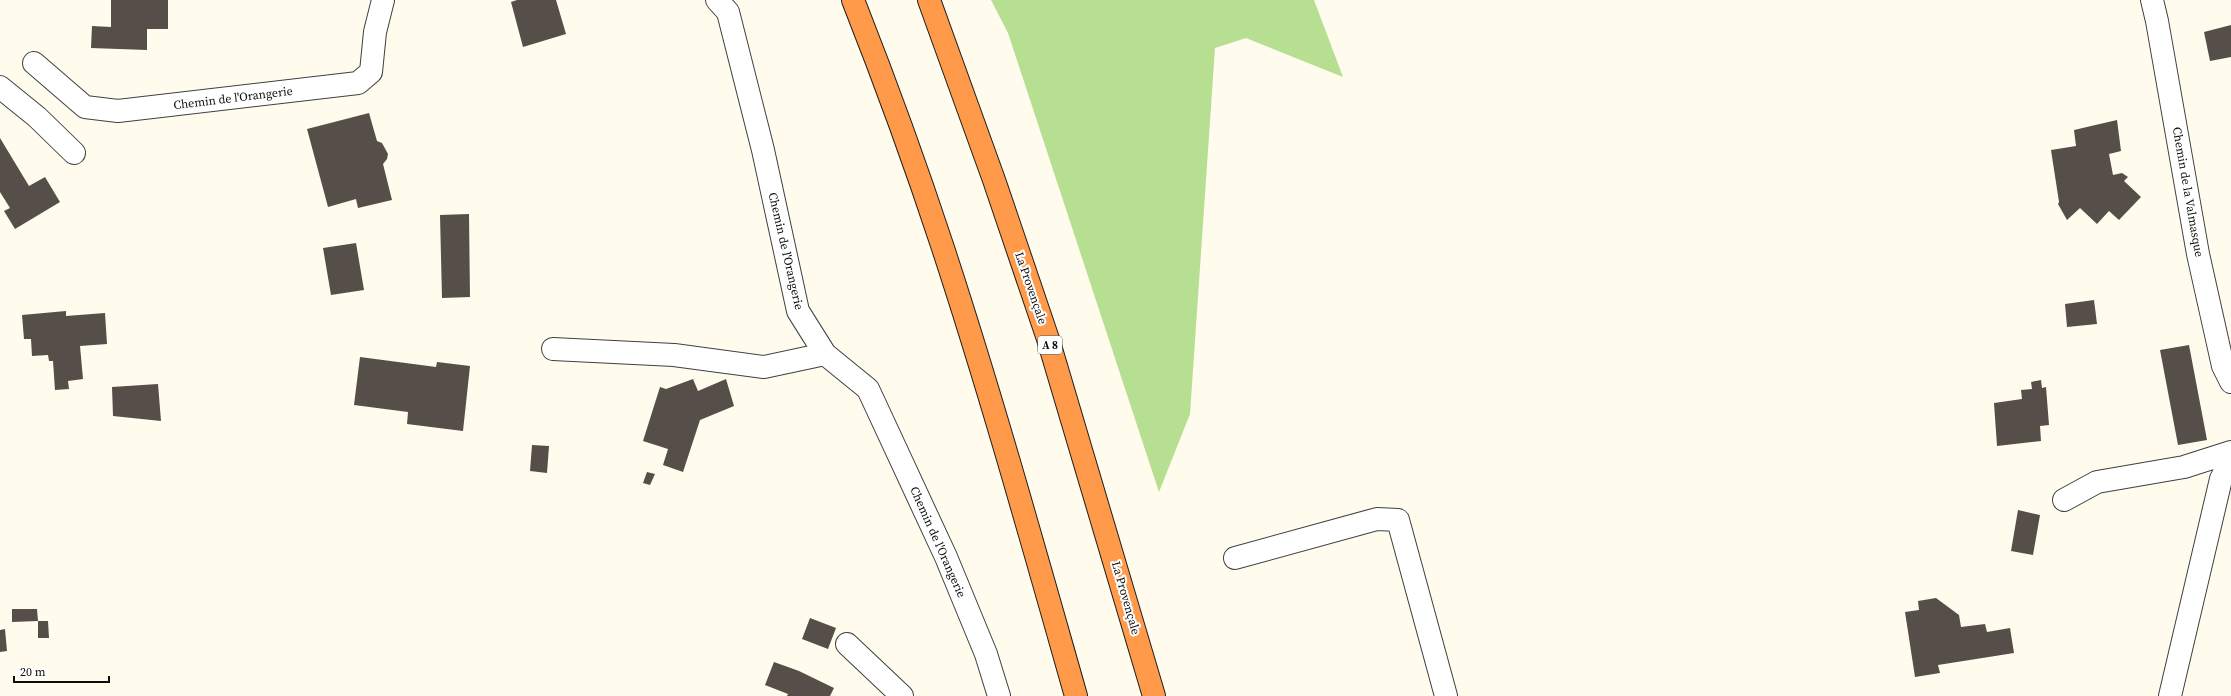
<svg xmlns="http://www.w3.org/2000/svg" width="2231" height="696" font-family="'Source Serif 4',serif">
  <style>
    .forest { fill: #b6df91 }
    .building { fill: #564e48 }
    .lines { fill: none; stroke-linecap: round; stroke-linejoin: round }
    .minor-casing { stroke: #404040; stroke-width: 24 }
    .highway-casing { stroke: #1e1e1e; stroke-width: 24 }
    .minor { stroke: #fff; stroke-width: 22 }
    .highway { stroke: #ff9a4b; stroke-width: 22 }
    .labels { text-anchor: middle; stroke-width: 4; stroke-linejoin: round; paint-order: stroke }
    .shield { fill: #fff; stroke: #565656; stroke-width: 1 }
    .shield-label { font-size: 11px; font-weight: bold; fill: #0d0d0d }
    .street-label { font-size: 12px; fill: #0d0d0d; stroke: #fff }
  </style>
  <rect width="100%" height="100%" fill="#fffbed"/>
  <path class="forest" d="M991,0h323l29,77 -97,-39 -31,10 -25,366 -31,78 -151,-459z"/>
  <path class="building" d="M111,0h57v29h-21v21l-56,-2 1,-22 19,1z
    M517,0h39l10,34 -43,13 -12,-45z
    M2231,25v32l-21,4 -6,-29z
    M369,113l8,28 5,2 6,11 -1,5 -4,5 9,36 -34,8 -2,-9 -28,8 -21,-78z
    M2117,120l4,31 -12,3 4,21 9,-2 6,4 -4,4 17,16 -22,23 -10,-9 -12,13 -17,-16 -13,12 -9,-16 1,-2 -8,-52 25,-4 -2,-16z
    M0,138l29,48 16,-9 15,25 -45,27 -11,-18 6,-3 -10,-16z
    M469,214l1,83 -28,1 -2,-83z
    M356,243l8,47 -33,5 -8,-47z
    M2094,300l3,24 -30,3 -2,-23z
    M66,311v5l39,-3 2,31 -27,2 3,33 -15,2 1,8 -14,1 -2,-29h-4l-1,-6 -16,1 -1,-17h-7l-2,-24z
    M2189,345l18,95 -29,5 -18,-95z
    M360,357l76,10 1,-5 33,4 -7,65 -56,-7 1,-12 -54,-7z
    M693,379l5,12 28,-12 8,27 -34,14 -17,52 -20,-7 5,-16 -25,-8 17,-54 6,2z
    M2041,380l1,8 4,-1 3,38 -9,1 1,15 -44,5 -3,-43 28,-4 -1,-9 11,-1 -1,-7z
    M158,384l3,37 -48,-5 -1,-29z
    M532,445l17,1 -2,27 -17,-2z
    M647,472l8,2 -5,11 -7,-2z
    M2018,510l22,5 -7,40 -22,-4z
    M1936,598l23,17 2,12 24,-3 2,8 23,-4 4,25 -76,12 2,8 -25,4 -10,-65 14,-2 -1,-9z
    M12,609h25l1,12h10l1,17h-11v-17l-26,1z
    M810,618l26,10 -8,21 -26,-10z
    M5,629l2,22 -7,1v-22z
    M774,662l25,9 35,17 -4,8h-43l1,-2 -23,-9z"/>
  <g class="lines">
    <g class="minor-casing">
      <path id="minor" d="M717,0l11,12 35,138 35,161 27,43 43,35 78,168 40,97 13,42
        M2152,0l5,21 41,233 25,112 8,16
        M34,63l51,44 33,4 240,-28 13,-11 4,-40 8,-32
        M0,87l37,30 37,36
        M553,349l121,6 90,12 61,-13
        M2064,500l33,-18 87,-15 47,-15
        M1235,558l142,-39 21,1 48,176
        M847,644l55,52
        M2170,696l51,-217 10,-20"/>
    </g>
    <g class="highway-casing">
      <path id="highway" d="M853,0c32,81 62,163 89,245 49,149 91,300 134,451
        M929,0l65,180 54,159 106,357"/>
    </g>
    <use href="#minor" class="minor"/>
    <use href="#highway" class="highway"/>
  </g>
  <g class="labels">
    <rect class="shield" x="1038" y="336" width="24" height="18" rx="3"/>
    <g class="shield-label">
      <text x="1050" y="349">A 8</text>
    </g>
    <g class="street-label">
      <text transform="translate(233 98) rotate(-7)" y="4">Chemin de l'Orangerie</text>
      <text transform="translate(2188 192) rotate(80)" y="4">Chemin de la Valmasque</text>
      <text transform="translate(786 251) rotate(77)" y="4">Chemin de l'Orangerie</text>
      <text transform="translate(1031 288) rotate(71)" y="4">La Provençale</text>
      <text transform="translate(938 542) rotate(66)" y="4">Chemin de l'Orangerie</text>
      <text transform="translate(1126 598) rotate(74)" y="4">La Provençale</text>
    </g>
  </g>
  <path d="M14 676v6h95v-6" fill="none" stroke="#0d0d0d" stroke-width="2"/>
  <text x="20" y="676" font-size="12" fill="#0d0d0d" stroke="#ffffff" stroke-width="3" paint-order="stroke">20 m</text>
</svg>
